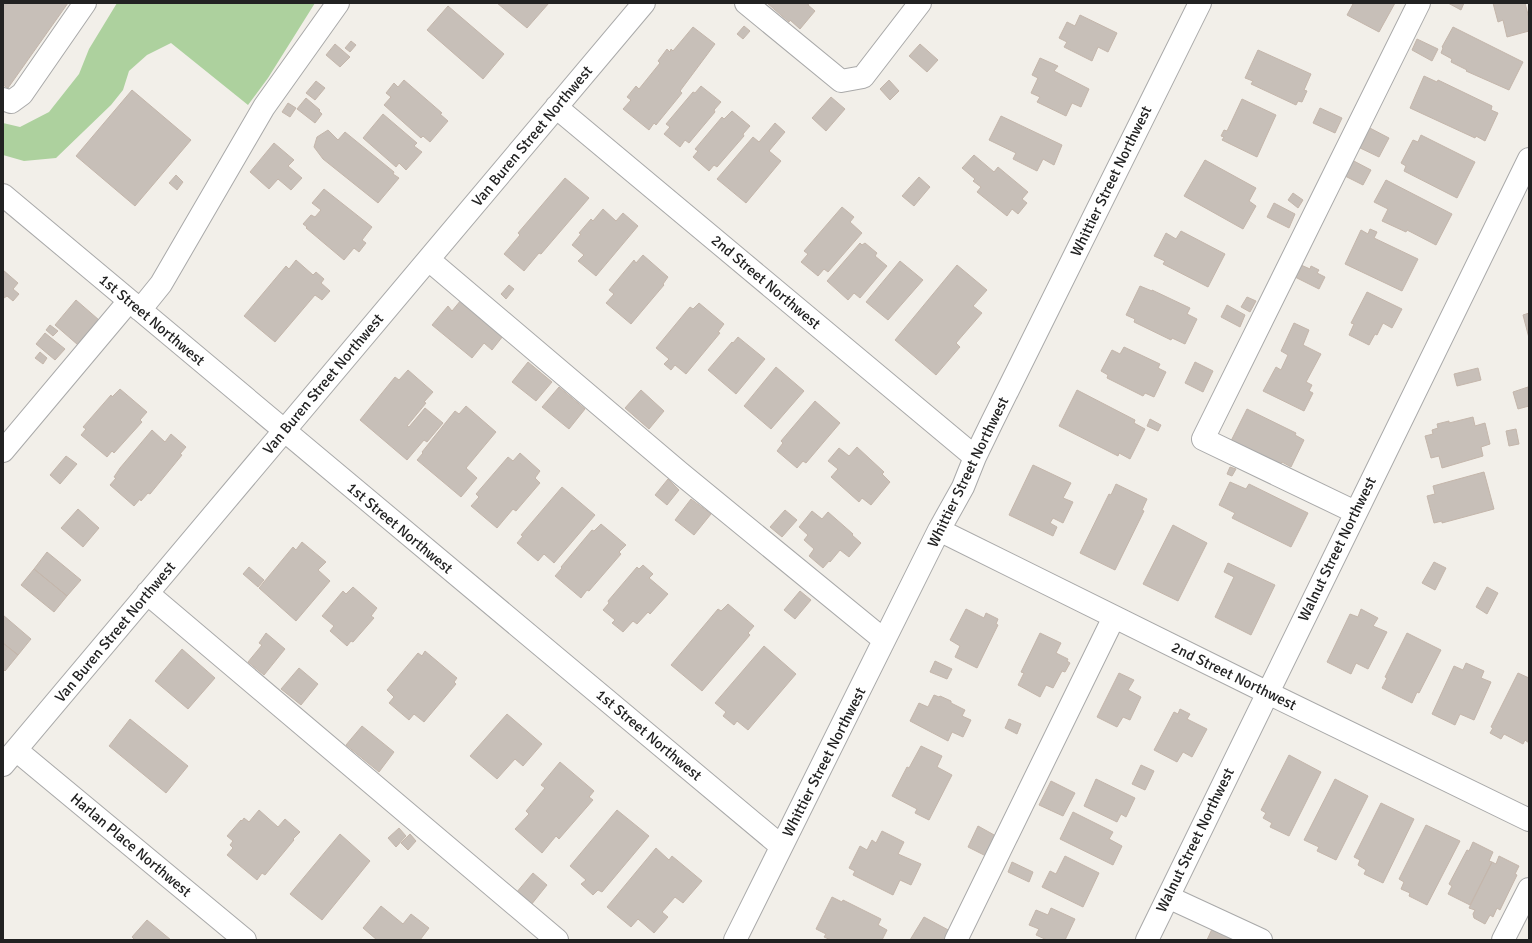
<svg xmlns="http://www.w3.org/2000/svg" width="1532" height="943" font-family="Signika,sans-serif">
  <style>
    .forest { fill: #add19e }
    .building { fill: #c7bfb8; stroke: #c4b6ab }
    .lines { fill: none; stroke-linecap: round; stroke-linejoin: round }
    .minor-casing { stroke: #a9a9a9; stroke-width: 24 }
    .minor { stroke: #fff; stroke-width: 22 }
    .labels { text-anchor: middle; stroke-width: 3; stroke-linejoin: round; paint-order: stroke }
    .street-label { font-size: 15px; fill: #222; stroke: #fff }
  </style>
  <rect width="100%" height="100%" fill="#f2efe9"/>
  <path class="forest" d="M117,3h198l-47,75 -20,27 -77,-62 -24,12 -18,16 -6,19 -12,15 -55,53 -32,3 -21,-6v-32l17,4 29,-15 30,-38 10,-25z"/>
  <path class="building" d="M3,3h65l-60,85 -5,-3z
    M497,3h52l-22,25z
    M767,3h42l-1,2 7,6 -15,18 -10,-9 -1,2z
    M1351,3h44l-16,29 -32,-17 6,-11z
    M1448,3h16l-3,7z
    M1493,3h32l4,15v13l-22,6 -4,-17 -5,2z
    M448,6l56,48 -21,25 -56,-49z
    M1080,15l37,18 -9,19 -10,-5 -6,14 -28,-14 3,-5 -8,-4 8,-16 8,4z
    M744,26l6,5 -7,8 -6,-5z
    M693,27l22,17 -35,47 2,2 -26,32 -2,-2 -5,7 -26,-21 8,-9 -4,-3 9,-11 3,3 21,-26 -2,-2 9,-12 3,3 1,-3 2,2z
    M1453,27l70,35 -14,28 -43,-19 1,-1 -16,-8 1,-3 -11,-6 2,-5 -1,-1z
    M1417,39l21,10 -6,12 -20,-11z
    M351,41l5,4 -6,7 -5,-4z
    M335,44l15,13 -10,10 -14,-12z
    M920,44l18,16 -11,12 -18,-16z
    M1258,50l53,24 -7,16 3,1 -5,11 -4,-1 -2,4 -45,-21 2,-3 -8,-3z
    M1040,58l18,8 -4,5 35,18 -8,18 -9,-4 -6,13 -29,-14 3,-5 -9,-4 7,-15 -6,-3z
    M1424,76l13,6 1,-2 54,26 -1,4 7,3 -13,28 -9,-5 -1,2 -65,-30z
    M404,80l38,33 -2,1 8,7 -18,21 -7,-6 -2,2 -37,-33 7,-8 -5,-4 8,-10 4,4z
    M889,80l10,11 -9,9 -10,-11z
    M316,81l9,7 -10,12 -9,-7z
    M701,86l20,16 -7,8 1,2 -26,31 -4,-3 -5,7 -16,-13 6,-7 -4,-3 27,-32 2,1z
    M132,90l59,50 -56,66 -59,-50z
    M831,97l14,12 -19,22 -14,-13z
    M306,98l14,12 -1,1 3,3 -7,9 -18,-14z
    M1242,99l34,16 -19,42 -35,-17 2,-3 -3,-1 3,-6 3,1z
    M288,103l8,5 -6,9 -8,-5z
    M1320,108l22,10 -7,15 -22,-10z
    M732,111l18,15 -7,8 1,2 -27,31 -3,-2 -5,6 -16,-14 5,-6 -3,-2 27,-32 2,2z
    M383,114l34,29 -3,3 8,6 -16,18 -7,-7 -3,4 -33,-29z
    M1001,116l61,29 -8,20 -11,-6 -6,12 -24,-12 3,-6 -27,-13z
    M775,123l10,9 -16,19 12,10 -35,42 -29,-24 36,-42 6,5z
    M1366,126l23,12 -10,19 -23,-11z
    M328,130l10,10 7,-8 49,40 -1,2 6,4 -21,25 -55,-44 -9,-12 3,-10z
    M1421,135l54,27 -18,36 -53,-27 2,-5 -5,-3 12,-23 5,2z
    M274,143l20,17 -6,6 14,12 -11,12 -13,-11 -9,10 -19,-17z
    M974,155l20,17 4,-5 30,25 -6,7 5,4 -9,11 -6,-5 -5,7 -30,-24 4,-5 -8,-6 2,-2 -13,-11z
    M1350,159l21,11 -8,15 -20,-10z
    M1205,160l51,28 -7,13 7,5 -13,23 -59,-33z
    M176,175l7,7 -6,8 -8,-7z
    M919,177l11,10 -16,19 -12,-10z
    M565,178l24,20 -48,56 -2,-1 -15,18 -20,-17 16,-19 -2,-2z
    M1386,180l66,34 -16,31 -29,-15 -1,2 -24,-11 6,-12 -14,-7z
    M324,189l48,38 -10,13 4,3 -7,9 -5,-4 -10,12 -38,-32 1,-1 -4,-3 8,-9 4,2 6,-7 -9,-7z
    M1293,193l10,7 -5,8 -10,-8z
    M1274,203l21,11 -6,14 -22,-11z
    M842,207l12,10 -4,5 12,11 -34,39 -4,-3 -6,7 -17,-14 7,-8 -4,-3z
    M603,209l13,12 7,-8 15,13 -42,50 -18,-15 6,-6 -12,-10 9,-11 -2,-1 12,-14 2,2z
    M1370,229l7,3 -3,6 44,21 -16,32 -57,-27 16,-34 7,4z
    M1181,231l44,23 -17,33 -45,-23 2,-3 -11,-5 12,-23 10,6z
    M860,243l2,2 3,-2 12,10 -2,3 12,10 -27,32 -6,-5 -6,7 -21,-19z
    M643,255l25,22 -5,7 1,1 -33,39 -25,-21 8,-9 -5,-4 25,-30 2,3z
    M296,260l17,15 3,-3 8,7 -3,4 9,8 -8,9 -7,-5 -40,47 -31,-26 42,-50 3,3z
    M900,261l23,19 -35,40 -22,-18z
    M957,265l30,25 -14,16 9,7 -26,30 4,4 -24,28 -41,-35z
    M1301,265l9,4 1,-3 8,4 -2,3 8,4 -6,12 -24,-12z
    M3,270l15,13 -5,6 6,5 -6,7 -6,-5 -3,2 -1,-1z
    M509,285l5,4 -8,10 -5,-5z
    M1140,286l12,5v-1l38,18 -3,6 10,5 -12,25 -13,-6 -1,2 -37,-18 1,-3 -9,-4z
    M1367,292l35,17 -10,19 -9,-5 -6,12 -2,-1 -6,11 -20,-10 5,-11 -3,-1z
    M1247,297l9,4 -6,11 -9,-5z
    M76,300l23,20 -21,25 -23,-20z
    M461,300l42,36 -11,14 -8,-7 -12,15 -40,-33 16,-19 4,5z
    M699,303l25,21 -6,8 2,1 -34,41 -11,-9 -4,5 -7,-6 5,-5 -13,-11 34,-41 3,2z
    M1227,305l18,10 -5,12 -19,-10z
    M1529,313v25l-6,-23z
    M1294,323l15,7 -6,15 18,9 -15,28 6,3 -3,6 4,2 -9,18 -41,-20 13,-24 5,3 7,-15 -7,-4z
    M50,325l8,6 -5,5 -7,-6z
    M45,333l20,16 -10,11 -19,-16z
    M738,337l27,22 -29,35 -28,-24 24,-28 1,1z
    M1124,347l36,17 -2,4 8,4 -12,25 -9,-4 -2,3 -36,-18 1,-3 -7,-4 11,-21 8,4z
    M40,352l7,6 -4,6 -8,-6z
    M528,362l24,20 -16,19 -24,-19z
    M1195,362l18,9 -10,21 -18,-9z
    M776,367l28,24 -33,38 -27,-23z
    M1478,368l3,12 -24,6 -3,-12z
    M408,370l25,22 -9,10 2,1 -19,23 2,1 16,-19 18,15 -16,19 -3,-2 -17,20 -47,-40 35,-43 4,3z
    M559,387l26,22 -16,20 -27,-22z
    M1528,387l1,19 -11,3 -5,-17z
    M120,389l27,23 -7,8 2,2 -28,31 -2,-2 -5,6 -26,-22 5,-6 -3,-2 28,-32 1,2z
    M641,390l23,21 -15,18 -24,-21z
    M1077,390l58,30 -1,3 11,6 -15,30 -11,-6 -1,3 -59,-30z
    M815,401l25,22 -34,40 -3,-2 -6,7 -20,-17 6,-8 -2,-2z
    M466,406l30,26 -30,36 11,10 -16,19 -44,-37 6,-7 -1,-1 33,-41 4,3z
    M1247,409l49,24 -1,2 9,5 -13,27 -9,-5 -2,3 -49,-24z
    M1473,417l2,9 10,-3 5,21 -9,3 2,9 -41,12 -3,-12 -8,2 -6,-22 8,-2 -1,-4 6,-2 -1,-4 12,-3v2z
    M1150,419l11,6 -3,6 -11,-5z
    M1516,429l3,15 -10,2 -3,-15z
    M152,430l13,12 6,-8 15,13 -6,7 2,1 -32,39 -2,-1 -7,8 -1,-2 -6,7 -24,-21 6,-7 -2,-1 6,-9z
    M857,447l27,25 -2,2 8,8 -19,23 -9,-7 -3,4 -28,-25 7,-8 -10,-8 11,-13 10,8z
    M520,453l20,18 -5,7 5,5 -24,28 -3,-2 -16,19 -26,-22 8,-9 -3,-3 32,-37 5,4z
    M66,456l11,8 -17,20 -10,-9z
    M1033,465l38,18 -8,15 10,4 -10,21 -10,-5 -3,5 7,4 -4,9 -44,-21z
    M1230,467l6,2 -4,7 -5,-2z
    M1484,472l10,37 -52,14v-2l-8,2 -7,-27 8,-2 -2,-8z
    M668,479l11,11 -12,15 -12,-10z
    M1230,482l16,7 3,-5 59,29 -17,34 -59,-29 3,-5 -16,-8z
    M1116,484l31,15 -5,11 2,1 -29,59 -35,-17 29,-59 2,1z
    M562,487l33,28 -41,48 -10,-9 -6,7 -21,-18 6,-7 -2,-1z
    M691,499l20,15 -17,21 -19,-15z
    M78,509l21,19 -16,19 -22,-19z
    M785,510l12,10 -15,17 -12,-10z
    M812,511l10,8 6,-7 25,22 -1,1 9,8 -12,14 -9,-7 -10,12 -1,-1 -6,7 -14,-12 5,-7 -10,-9 4,-5 -9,-8z
    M601,524l25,21 -7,7 2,2 -32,37 -2,-1 -6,8 -26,-22 7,-8 -1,-1 31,-37 2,1z
    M1173,525l34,18 -29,58 -35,-17z
    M302,542l24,20 -8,8 12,11 -34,40 -37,-33 34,-41 3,3z
    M47,552l34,28 -14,16 -33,-27z
    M1434,562l12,6 -11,22 -13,-7z
    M1228,563l47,22 -24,50 -36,-18 19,-40 -10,-5z
    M643,565l10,9 -4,4 19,16 -18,20 -2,-2 -11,12 -4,-3 -10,11 -11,-9 3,-3 -12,-10 6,-7 -1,-2 29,-34 2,2z
    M249,567l15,13 -6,7 -15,-13z
    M34,569l33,27 -13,16 -33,-27z
    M353,587l24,21 -6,8 3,2 -21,24 -2,-1 -4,5 -17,-15 4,-5 -12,-10 21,-25 3,3z
    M1487,587l11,6 -11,21 -11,-7z
    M800,591l11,9 -16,19 -11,-9z
    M728,604l26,22 -6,7 2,2 -48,56 -31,-26 47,-56 3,2z
    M966,609l18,9 2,-5 12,6 -2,5 2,1 -21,43 -22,-11 5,-11 -10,-6z
    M1361,609l17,9 -5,8 14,6 -19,37 -12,-6 -5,11 -24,-12 23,-48 8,3z
    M3,615l28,24 -13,16 -15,-12z
    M266,633l19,16 -21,26 -16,-13 14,-17 -3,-2z
    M1040,633l21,10 -5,10 12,6 -1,2 3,2 -5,9 -3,-1 -9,17 -7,-3 -6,12 -22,-12 6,-12 -3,-1z
    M1407,633l34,17 -22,43 -2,-1 -5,11 -30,-15 5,-10 -2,-1z
    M3,643l15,12 -13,16 -2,-2z
    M764,646l32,28 -48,56 -11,-9 -3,4 -11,-9 3,-4 -11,-9z
    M182,649l33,29 -27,31 -33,-28z
    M425,651l32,27 -3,4 2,2 -32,38 -10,-8 -5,6 -20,-17 5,-6 -7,-7 31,-37 4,3z
    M935,661l17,8 -5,10 -17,-7z
    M1466,663l18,8 -3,7 10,4 -17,38 -14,-6 -5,11 -23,-11 22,-48 9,4z
    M299,668l19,16 -17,21 -20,-16z
    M1119,673l15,7 -6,10 13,7 -11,23 -7,-3 -6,10 -20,-10z
    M1518,673l11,5v65l-4,-3 -2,4 -19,-10 -3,5 -11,-6 3,-5 -2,-1z
    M934,695l5,2 1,-1 11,5v2l14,7 -3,6 9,4 -8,17 -11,-5 -4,9 -38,-20 9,-18 9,4z
    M1180,709l10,5 -3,5 20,10 -15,28 -9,-5 -6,10 -23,-12 20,-38 4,2z
    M507,714l35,30 -19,22 -8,-7 -18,20 -27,-23z
    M130,719l58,47 -22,27 -57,-47z
    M1009,719l12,5 -4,10 -12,-6z
    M362,726l32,26 -15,20 -33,-27z
    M921,746l21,10 -5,11 15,8 -23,45 -14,-7 2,-4 -25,-13 15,-29 2,1z
    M1289,755l32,17 -32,64 -19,-9 2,-4 -9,-5 3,-5 -5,-3z
    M560,762l34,29 -5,6 4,3 -34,39 -3,-3 -14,17 -27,-24 14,-15 -3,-3 19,-23 -4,-3z
    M1141,765l13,6 -9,19 -13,-6z
    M1096,779l39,19 -9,19 -5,-3 -4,8 -33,-16z
    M1335,779l33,17 -32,64 -19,-9 2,-4 -15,-7z
    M1051,781l24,12 -12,23 -24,-11z
    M1381,803l33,16 -31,64 -19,-9 2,-4 -8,-5 2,-5 -6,-3z
    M259,810l19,17 7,-8 15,13 -7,7 1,1 -29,35 -3,-2 -5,7 -30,-25 6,-7 -3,-3 3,-4 -6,-5 14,-16 1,1 2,-3 5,4z
    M617,810l32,26 -47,56 -4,-2 -5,5 -12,-11 5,-4 -16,-14z
    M1073,812l40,20 -4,7 13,7 -9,19 -53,-26z
    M1426,825l34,16 -33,64 -18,-9 1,-3 -9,-4 3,-7 -5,-3z
    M978,826l18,10 -10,20 -18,-9z
    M399,828l7,8 -10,11 -8,-9z
    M882,831l22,11 -6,12 23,10 -10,21 -11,-5 -7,15 -40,-20 2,-4 -6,-3 11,-22 7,4 5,-10 4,3z
    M340,834l30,27 -48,59 -32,-26z
    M410,834l6,7 -8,9 -7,-7z
    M1473,842l20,10 -4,9 3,1 -22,43 -22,-11 4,-8 -3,-2 18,-34 2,1z
    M656,848l13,12 3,-4 30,25 -19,22 -8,-6 -13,15 6,5 -14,16 -16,-14 -7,8 -24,-20z
    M1065,856l34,17 -16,34 -41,-20 8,-16 6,3z
    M1499,856l20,10 -4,8 2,1 -17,35 -3,-2 -4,9 -3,-2 -5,9 -11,-6 -1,-4 2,-4 -6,-2 23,-46 4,2z
    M1012,862l21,10 -4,10 -21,-10z
    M533,873l14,12 -16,20 -15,-12z
    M832,897l10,5 1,-2 38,19 -3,6 9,5 -5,10h-51l-7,-3 2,-3 -10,-5z
    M381,906l22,18 8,-10 18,14 -9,12h-43l-14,-12z
    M1051,908l24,11 -10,21h-18l-11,-5 3,-6 -10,-4 7,-15 12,5z
    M924,917l28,15 -4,8h-38z
    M147,920l24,20h-36l-3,-3z
    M1212,929l22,11h-27z"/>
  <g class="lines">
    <g class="minor-casing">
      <path id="minor" d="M746,3l95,78 22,-4 57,-74
        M3,99l8,3 11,-8 63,-91
        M556,107l419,350
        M3,195l778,651
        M429,260l251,213 204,167
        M140,310l21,-26 103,-177 74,-104
        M3,451l126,-150
        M1355,512l-152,-73 216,-436
        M939,530l329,163 261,127
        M147,593l410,347
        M16,750l229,190
        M3,765l641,-762
        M1168,897l93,43
        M735,940l204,-410 24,-43 12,-30 17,-35 208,-419
        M956,940l158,-323
        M1147,940c126,-261 254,-521 382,-781
        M1503,940l26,-51"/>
    </g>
    <use href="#minor" class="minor"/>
  </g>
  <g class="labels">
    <g class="street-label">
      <text transform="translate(532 136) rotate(-50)" y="5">Van Buren Street Northwest</text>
      <text transform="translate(1111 181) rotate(-64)" y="5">Whittier Street Northwest</text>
      <text transform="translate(766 282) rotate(40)" y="5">2nd Street Northwest</text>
      <text transform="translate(152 320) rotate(40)" y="5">1st Street Northwest</text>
      <text transform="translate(323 384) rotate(-50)" y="5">Van Buren Street Northwest</text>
      <text transform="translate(968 472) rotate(-64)" y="5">Whittier Street Northwest</text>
      <text transform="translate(400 528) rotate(40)" y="5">1st Street Northwest</text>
      <text transform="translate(1337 549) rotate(-64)" y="5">Walnut Street Northwest</text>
      <text transform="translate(115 632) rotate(-50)" y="5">Van Buren Street Northwest</text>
      <text transform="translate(1234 676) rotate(26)" y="5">2nd Street Northwest</text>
      <text transform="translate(649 735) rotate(40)" y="5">1st Street Northwest</text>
      <text transform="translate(824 762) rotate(-63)" y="5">Whittier Street Northwest</text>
      <text transform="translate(1195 840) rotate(-64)" y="5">Walnut Street Northwest</text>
      <text transform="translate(131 845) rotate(40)" y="5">Harlan Place Northwest</text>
    </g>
  </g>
  <rect width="1532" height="943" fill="none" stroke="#222222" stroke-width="8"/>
</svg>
